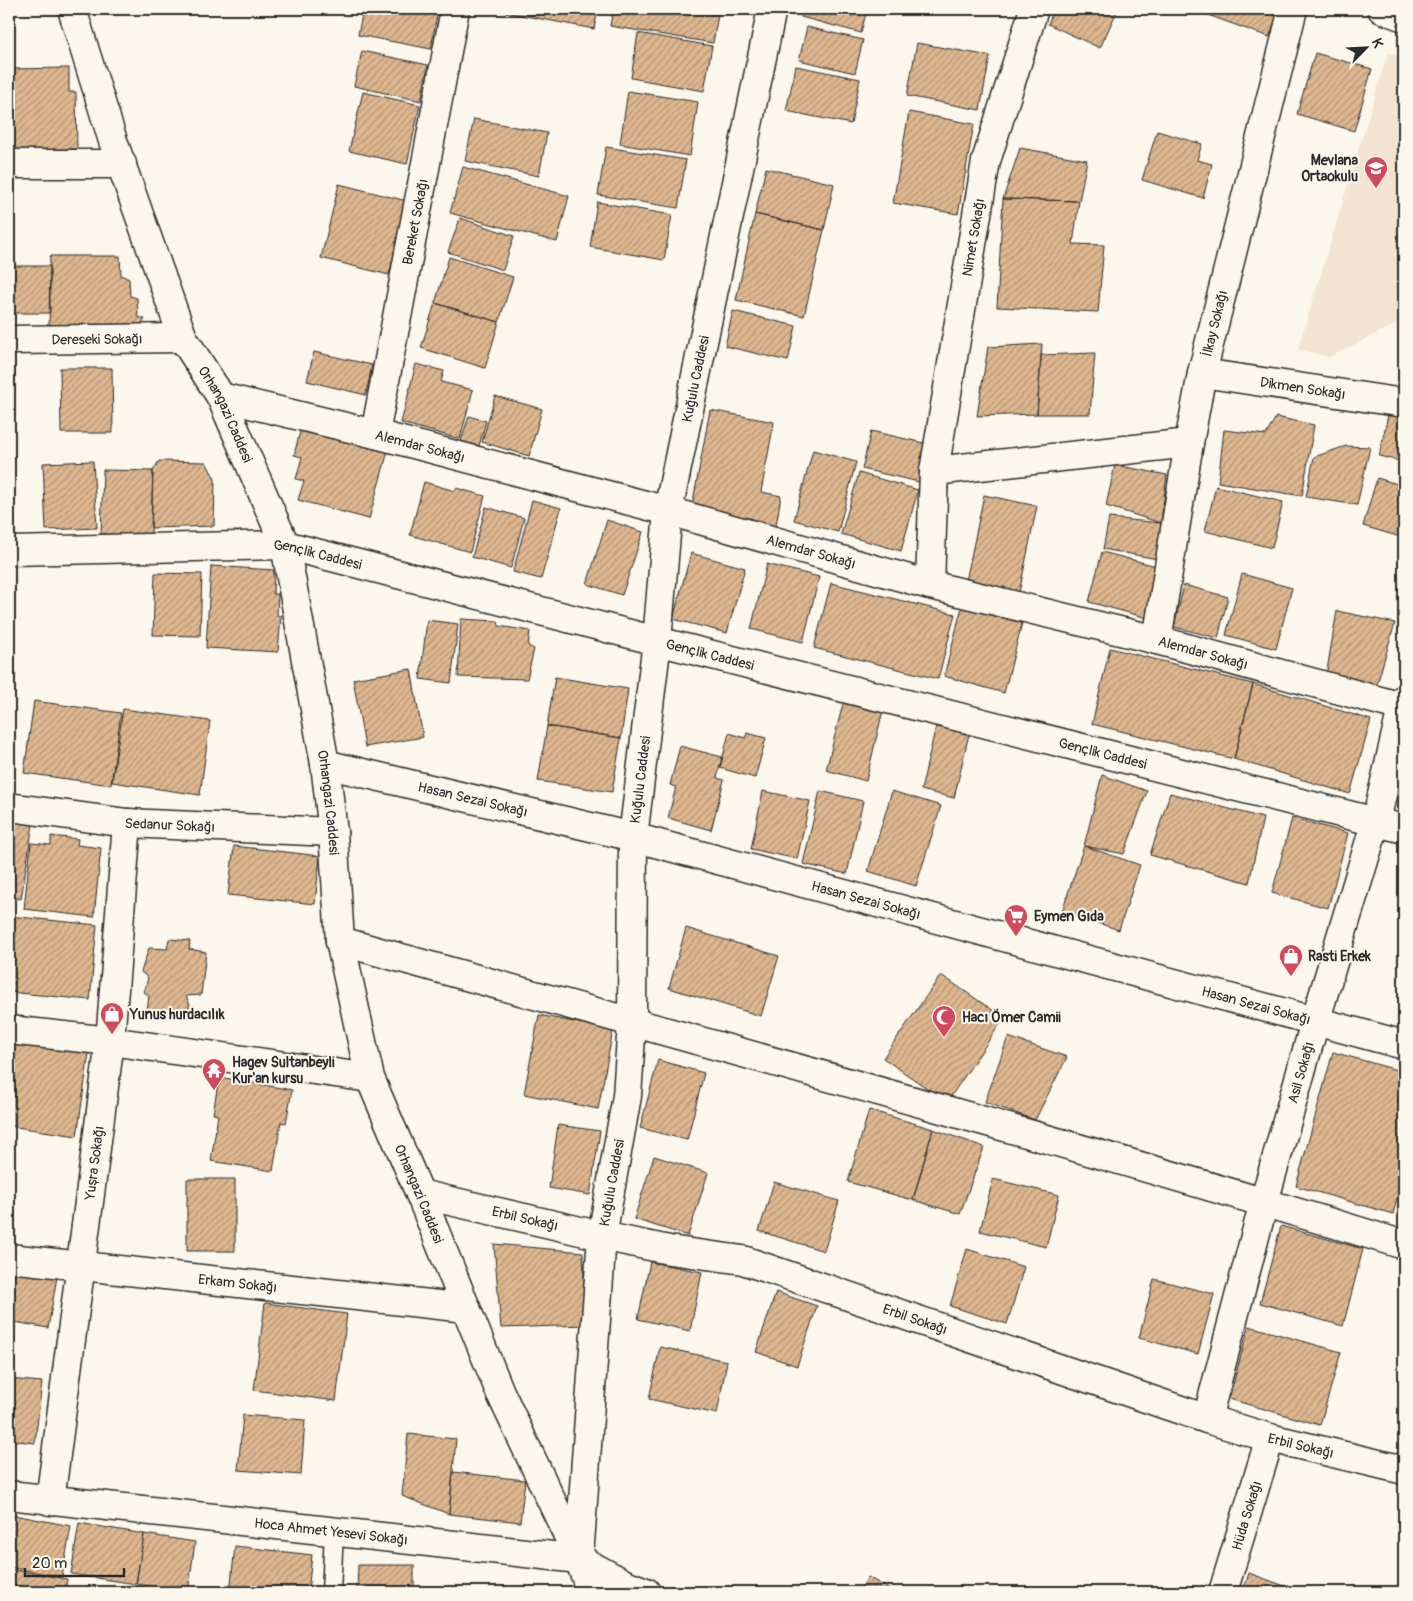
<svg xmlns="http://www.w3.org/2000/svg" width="1413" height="1601" font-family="Pangolin,sans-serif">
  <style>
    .built { fill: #f2e4d0 }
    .building { fill: url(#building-hatch); stroke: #2b2b2b }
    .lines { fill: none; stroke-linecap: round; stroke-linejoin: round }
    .service-casing { stroke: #2b2b2b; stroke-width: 21 }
    .minor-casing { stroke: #2b2b2b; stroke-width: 31 }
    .service { stroke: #fbf7ec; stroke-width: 18 }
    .minor { stroke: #fbf7ec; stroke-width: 28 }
    .labels { text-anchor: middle; stroke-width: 4; stroke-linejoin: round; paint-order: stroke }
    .poi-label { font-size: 14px; font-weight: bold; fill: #2b2b2b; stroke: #fbf7ec; text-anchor: start }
    .street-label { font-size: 14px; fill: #2b2b2b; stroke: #fbf7ec }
  </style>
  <defs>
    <pattern id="building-hatch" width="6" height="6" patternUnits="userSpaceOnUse" patternTransform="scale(1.25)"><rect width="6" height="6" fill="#deb78f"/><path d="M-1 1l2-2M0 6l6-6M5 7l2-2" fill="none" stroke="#b49575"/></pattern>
  </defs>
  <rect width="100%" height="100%" fill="#fbf7ec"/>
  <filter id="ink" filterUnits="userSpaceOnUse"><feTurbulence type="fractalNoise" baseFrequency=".02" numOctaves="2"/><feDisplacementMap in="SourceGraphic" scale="10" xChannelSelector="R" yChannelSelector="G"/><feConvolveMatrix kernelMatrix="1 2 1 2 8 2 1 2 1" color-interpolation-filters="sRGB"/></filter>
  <g filter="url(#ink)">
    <path class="built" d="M1388,53l16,5v262l-75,37 -31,-8z"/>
    <path class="building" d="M363,9h75l-7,40 -73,-14z
      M489,9h109l-4,20z
      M613,9h106l-6,34 -103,-17z
      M803,9h64l-6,24 -60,-16z
      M1054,9h64l-18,39 -52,-24z
      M1211,9h69l-11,28 -61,-22z
      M807,27l56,13 -8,33 -56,-13z
      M638,33l74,13 -8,45 -73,-13z
      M917,43l73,13 -10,54 -73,-14z
      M362,51l66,14 -7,36 -67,-15z
      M1315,53l57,16 -18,62 -57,-17z
      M796,66l64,13 -9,45 -65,-13z
      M69,68v24h7l1,57 -68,1v-81z
      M628,91l70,11 -8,54 -70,-12z
      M363,92l57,13 -13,59 -58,-13z
      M909,112l65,12 -16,90 -65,-11z
      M474,119l73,14 -8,43 -74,-15z
      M1157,131l45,13 -5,16 15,4 -9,34 -61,-18z
      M606,147l80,13 -8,48 -80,-13z
      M1020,148l67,12 -8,41 -76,-2z
      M463,167l106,29 -12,46 -107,-29z
      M766,168l68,16 -10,46 -69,-16z
      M339,184l68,17 -18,74 -68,-17z
      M1003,199l76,2 -6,43 31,1 -6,67 -101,-5z
      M597,202l75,13 -8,45 -74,-13z
      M755,214l69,16 -20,86 -68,-16z
      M460,218l54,18 -11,34 -55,-18z
      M50,256h70l1,19 8,4 1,17 7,2 1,19 7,2 -7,11 -89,-1z
      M449,257l64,20 -14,45 -64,-19z
      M9,266h41v47h-41z
      M435,303l64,19 -14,46 -64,-20z
      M733,311l63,15 -8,35 -63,-15z
      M1042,344l-5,70 -60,2 11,-69z
      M314,352l58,13 -6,30 -59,-14z
      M1095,353l-5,61h-53l4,-59z
      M416,364l28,7 -3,11 32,8 -13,49 -59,-16z
      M60,368h52l1,65h-52z
      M495,396l47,13 -13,47 -47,-14z
      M1390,406l14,3v53l-25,-6z
      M710,410l64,12 -13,70 20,4 -5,30 -22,-4v-3l-62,-12z
      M469,416l17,5 -7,25 -18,-5z
      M1276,417l38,8 -12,71 -84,-14 6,-52 42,5z
      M303,420l87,24 -21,75 -71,-19 6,-19 -8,-2 6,-22 -8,-2z
      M871,431l57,13 -9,38 -57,-13z
      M1346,446l24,1 -13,58 -51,-8 8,-40z
      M813,450l43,12 -18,70 -44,-12z
      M93,461l4,67 -51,2 -3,-67z
      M159,461l47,1 9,17 -1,47 -63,2 2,-57z
      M1115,465l52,10 -6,48 -55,-17z
      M103,470l50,1 -2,65 -50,-2z
      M859,473l59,17 -17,61 -60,-17z
      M1377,478l27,8v52l-41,-12z
      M424,482l31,9 1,-3 29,8 -15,56 -60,-17z
      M1216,486l67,16 -11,46 -67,-17z
      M984,495l53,11 -18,87 -53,-12z
      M532,500l29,8 -20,71 -28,-7z
      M486,507l38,11 -13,50 -39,-11z
      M1109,518l52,5 8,6 -6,31 -60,-11z
      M607,520l36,12 -21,63 -35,-11z
      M1102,552l62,16 -13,51 -62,-17z
      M691,553l54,15 -18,65 -54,-14z
      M767,564l52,13 -16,65 -52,-13z
      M211,566l63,4 -1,24h5l-1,21 4,1 -3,36 -72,-4z
      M155,573l47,1 -2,62 -47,-1z
      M1242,574l50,14 -16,61 -50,-14z
      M831,583l124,31 -17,65 -124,-31z
      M1184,585l44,12 -10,41 -44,-11z
      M962,607l60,16 -18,70 -60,-17z
      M1337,611l58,12 -20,68 -49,-15z
      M461,619l37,2 1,5 31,5 -2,15 6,3 -7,30 -69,-2z
      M427,620l31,4 -7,59 -31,-4z
      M1110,648l143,36 -19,75 -142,-35z
      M411,669l12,68 -58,10 -12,-68z
      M555,677l73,12 -7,49 -74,-12z
      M1253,684l118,36 -21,74 -116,-35z
      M844,700l39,10 -17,71 -40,-11z
      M34,701l87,12 -10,72 -87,-12z
      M123,709l87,12 -10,74 -88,-13z
      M547,726l74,12 -9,54 -74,-11z
      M936,726l33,8 -15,64 -33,-8z
      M729,733l16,5 2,-5 19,5 -11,40 -35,-10z
      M1404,742v61l-12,-4z
      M680,746l42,11 -5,21 7,2 -13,50 -43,-12 8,-31 -6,-2z
      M1102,775l45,16 -23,63 -40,-8z
      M763,791l47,10 -13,58 -46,-10z
      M820,791l43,10 -16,73 -44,-10z
      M892,791l49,15 -25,80 -48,-15z
      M1170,793l93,25 -14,65 -99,-28z
      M1292,818l56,15 -20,75 -56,-15z
      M9,820l24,4 -12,75 -12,-2z
      M51,836l27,3 -1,6 24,3 -7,69 -70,-8 7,-66 20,2z
      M234,846l86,10 -5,48 -87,-9z
      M1084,846l56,19 -21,65 -57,-19z
      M9,916l88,9 -7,75 -81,-8z
      M686,928l93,28 -18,60 -92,-28z
      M169,939l21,2 -1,8 17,3 -5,43 -15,1 4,9 -6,9 -37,-3 2,-15 -5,-4 4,-14 -7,-6 8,-24 18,1z
      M941,975l63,43 -57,84 -64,-44z
      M539,1015l74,15 -15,79 -74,-15z
      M1008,1037l59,20 -32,63 -50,-18z
      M11,1041l78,12 -12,83 -68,-10v-67z
      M1333,1052l71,20v101l-11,41 -97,-28z
      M658,1060l46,13 -17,67 -47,-12z
      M219,1077l73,13 -6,33 -5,-1 -8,49 -62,-10 7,-46 -5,-1z
      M869,1110l64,19 -20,71 -65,-18z
      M558,1125l42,6 -10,64 -41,-7z
      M933,1129l51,18 -24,67 -47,-14z
      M654,1156l54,17 -20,63 -54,-17z
      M187,1179h48v72h-48z
      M993,1179l66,16 -13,52 -66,-16z
      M774,1182l65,19 -15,50 -65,-20z
      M1404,1187v19l-5,-1z
      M1281,1226l82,23 -20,77 -83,-23z
      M494,1244l89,8 3,73 -85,3z
      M967,1249l57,18 -17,57 -57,-18z
      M650,1262l52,10 -12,59 -52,-12z
      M9,1268l48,9 -9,51 -39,-7z
      M1154,1279l60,15 -16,60 -59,-16z
      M776,1292l41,14 -20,60 -41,-14z
      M265,1303l82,11 -11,87 -82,-11z
      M1249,1326l92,26 -21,73 -91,-26z
      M660,1347l67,14 -10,53 -68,-15z
      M9,1379l33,3 -7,61 -26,-3z
      M243,1415l62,5 -4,55 -63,-5z
      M408,1434l48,5 -7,75 -47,-18z
      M453,1472l72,8 -5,42 -71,-8z
      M9,1514l62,12 -9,51 -53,-10z
      M79,1523l65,11 -8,50 -65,-10z
      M144,1534l51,8 -7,50 -52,-8z
      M235,1546l77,9 -4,37h-78z
      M358,1565h56v27h-57z
      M9,1569l58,10 -2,13h-56z
      M1249,1573l52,19h-58z
      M868,1577l26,15h-35z"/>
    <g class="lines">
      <g class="service-casing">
        <path id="service" d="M331,1592l3,-60"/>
      </g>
      <g class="minor-casing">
        <g id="minor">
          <path id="s1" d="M72,9l41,132 70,197 38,59 64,148 40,219 8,68 7,109 30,137 50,116 80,198 79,167 12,33"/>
          <path d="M1382,9l22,8"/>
          <path d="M9,164h113"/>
          <path id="s2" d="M9,340l174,-2"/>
          <path id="s3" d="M1202,373l202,30"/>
          <path id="s4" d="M221,397l154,37 293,77 262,74 227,55 245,67"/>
          <path id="s5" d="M375,434l80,-425"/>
          <path d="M934,471l255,-28"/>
          <path id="s6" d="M9,551l276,-6 372,96 747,188"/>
          <path id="s7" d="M930,585l4,-114 52,-310 48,-152"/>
          <path id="s8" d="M1157,640l32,-197 13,-70 91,-364"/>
          <path id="s9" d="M325,764l308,73 771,208"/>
          <path id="s10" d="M9,807l118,16 206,9"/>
          <path d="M340,941c356,99 712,196 1064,304"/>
          <path d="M9,1030l101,11 260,37"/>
          <path id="s11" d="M420,1194l182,42 67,14 74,10 464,159 63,19 134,32"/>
          <path id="s12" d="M9,1258l457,50"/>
          <path id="s13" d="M1207,1419l57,-217 51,-180 61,-201 28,-122"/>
          <path id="s14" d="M9,1495l570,64 46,25 21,8"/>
          <path id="s15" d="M50,1501l60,-460 17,-218"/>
          <path id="s16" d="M579,1557l23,-321 25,-140 5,-74 1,-185 24,-196 11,-130 104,-502"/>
          <path id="s17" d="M1223,1592l47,-154"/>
        </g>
      </g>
      <use href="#service" class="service"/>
      <use href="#minor" class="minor"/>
    </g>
  </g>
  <defs>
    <g id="school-pin" transform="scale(1.25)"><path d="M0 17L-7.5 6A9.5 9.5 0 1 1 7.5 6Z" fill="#d1495b" stroke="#fbf7ec"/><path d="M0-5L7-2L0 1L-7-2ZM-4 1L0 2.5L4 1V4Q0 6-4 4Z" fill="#fff"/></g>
    <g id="supermarket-pin" transform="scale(1.25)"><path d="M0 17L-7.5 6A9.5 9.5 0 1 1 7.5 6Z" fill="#d1495b" stroke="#fbf7ec"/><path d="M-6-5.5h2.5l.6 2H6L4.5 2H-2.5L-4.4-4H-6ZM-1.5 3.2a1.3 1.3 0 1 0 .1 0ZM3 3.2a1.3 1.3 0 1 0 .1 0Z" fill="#fff"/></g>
    <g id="shop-pin" transform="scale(1.25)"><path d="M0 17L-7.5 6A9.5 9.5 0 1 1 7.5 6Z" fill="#d1495b" stroke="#fbf7ec"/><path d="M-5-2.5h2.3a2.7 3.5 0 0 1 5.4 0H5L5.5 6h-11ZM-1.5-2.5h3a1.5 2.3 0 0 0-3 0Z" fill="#fff"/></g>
    <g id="mosque-pin" transform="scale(1.25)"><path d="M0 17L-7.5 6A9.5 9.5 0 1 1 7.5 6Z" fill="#d1495b" stroke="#fbf7ec"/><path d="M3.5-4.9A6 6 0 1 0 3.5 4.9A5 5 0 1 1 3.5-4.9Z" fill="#fff"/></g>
    <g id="temple-pin" transform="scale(1.25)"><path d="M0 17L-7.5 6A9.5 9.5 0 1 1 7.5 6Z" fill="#d1495b" stroke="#fbf7ec"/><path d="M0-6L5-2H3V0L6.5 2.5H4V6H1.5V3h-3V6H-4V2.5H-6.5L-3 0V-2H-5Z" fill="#fff"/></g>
  </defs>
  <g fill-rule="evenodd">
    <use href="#school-pin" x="1376" y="168"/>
    <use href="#supermarket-pin" x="1016" y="916"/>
    <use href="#shop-pin" x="1291" y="956"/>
    <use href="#shop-pin" x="112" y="1014"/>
    <use href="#mosque-pin" x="944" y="1017"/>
    <use href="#temple-pin" x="214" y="1070"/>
  </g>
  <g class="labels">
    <g class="poi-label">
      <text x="1358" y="165" text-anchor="end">Mevlana<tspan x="1358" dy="16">Ortaokulu</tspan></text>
      <text x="1034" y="921">Eymen Gıda</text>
      <text x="1308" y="961">Rasti Erkek</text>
      <text x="130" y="1019">Yunus hurdacılık</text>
      <text x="962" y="1022">Hacı Ömer Camii</text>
      <text x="232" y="1067">Hagev Sultanbeyli<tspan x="232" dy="16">Kur'an kursu</tspan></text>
    </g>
    <g class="street-label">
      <text dy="5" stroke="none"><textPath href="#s5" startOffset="216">Bereket Sokağı</textPath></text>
      <text dy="5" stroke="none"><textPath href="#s7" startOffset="351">Nimet Sokağı</textPath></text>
      <text dy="5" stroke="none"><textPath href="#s8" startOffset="322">İlkay Sokağı</textPath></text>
      <text dy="5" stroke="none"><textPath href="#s2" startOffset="88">Dereseki Sokağı</textPath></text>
      <text dy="5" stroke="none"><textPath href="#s16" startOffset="1186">Kuğulu Caddesi</textPath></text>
      <text dy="5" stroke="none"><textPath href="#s3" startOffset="102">Dikmen Sokağı</textPath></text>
      <text dy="5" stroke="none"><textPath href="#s1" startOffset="435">Orhangazi Caddesi</textPath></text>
      <text dy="5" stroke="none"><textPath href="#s4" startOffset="205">Alemdar Sokağı</textPath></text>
      <text dy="5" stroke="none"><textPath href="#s4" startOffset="610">Alemdar Sokağı</textPath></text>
      <text dy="5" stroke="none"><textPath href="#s6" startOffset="310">Gençlik Caddesi</textPath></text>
      <text dy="5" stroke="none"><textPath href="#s4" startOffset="1015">Alemdar Sokağı</textPath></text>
      <text dy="5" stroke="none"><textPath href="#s6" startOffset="715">Gençlik Caddesi</textPath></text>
      <text dy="5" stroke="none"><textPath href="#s6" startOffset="1120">Gençlik Caddesi</textPath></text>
      <text dy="5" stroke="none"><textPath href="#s16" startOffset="781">Kuğulu Caddesi</textPath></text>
      <text dy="5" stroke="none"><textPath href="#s9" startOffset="152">Hasan Sezai Sokağı</textPath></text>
      <text dy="5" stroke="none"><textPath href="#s1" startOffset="840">Orhangazi Caddesi</textPath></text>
      <text dy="5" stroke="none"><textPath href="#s10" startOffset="162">Sedanur Sokağı</textPath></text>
      <text dy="5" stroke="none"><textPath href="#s9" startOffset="558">Hasan Sezai Sokağı</textPath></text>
      <text dy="5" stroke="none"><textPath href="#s9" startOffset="962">Hasan Sezai Sokağı</textPath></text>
      <text dy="5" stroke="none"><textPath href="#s13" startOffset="359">Asil Sokağı</textPath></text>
      <text dy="5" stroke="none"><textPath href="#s15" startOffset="341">Yuşra Sokağı</textPath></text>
      <text dy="5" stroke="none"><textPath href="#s16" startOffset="376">Kuğulu Caddesi</textPath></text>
      <text dy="5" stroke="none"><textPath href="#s1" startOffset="1245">Orhangazi Caddesi</textPath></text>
      <text dy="5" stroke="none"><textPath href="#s11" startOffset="108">Erbil Sokağı</textPath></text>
      <text dy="5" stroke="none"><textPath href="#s12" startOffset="230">Erkam Sokağı</textPath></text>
      <text dy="5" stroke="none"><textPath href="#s11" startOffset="512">Erbil Sokağı</textPath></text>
      <text dy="5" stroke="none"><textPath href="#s11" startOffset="918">Erbil Sokağı</textPath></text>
      <text dy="5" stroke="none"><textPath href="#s17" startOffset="80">Hüda Sokağı</textPath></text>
      <text dy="5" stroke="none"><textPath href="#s14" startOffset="324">Hoca Ahmet Yesevi Sokağı</textPath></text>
    </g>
  </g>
  <rect width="1413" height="1601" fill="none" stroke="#fbf7ec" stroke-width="30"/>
  <rect x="15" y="15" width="1383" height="1571" fill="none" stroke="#2b2b2b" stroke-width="2" filter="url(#ink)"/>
  <g transform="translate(1366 48) rotate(66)" stroke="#fbf7ec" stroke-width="4" paint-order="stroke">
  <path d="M0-4L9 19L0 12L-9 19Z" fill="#2b2b2b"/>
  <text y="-8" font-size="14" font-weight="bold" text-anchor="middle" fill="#2b2b2b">K</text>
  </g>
  <path d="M25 1568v8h99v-8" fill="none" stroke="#2b2b2b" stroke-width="2.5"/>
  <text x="32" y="1568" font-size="15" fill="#2b2b2b" stroke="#fbf7ec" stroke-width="4" paint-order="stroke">20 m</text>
</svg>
